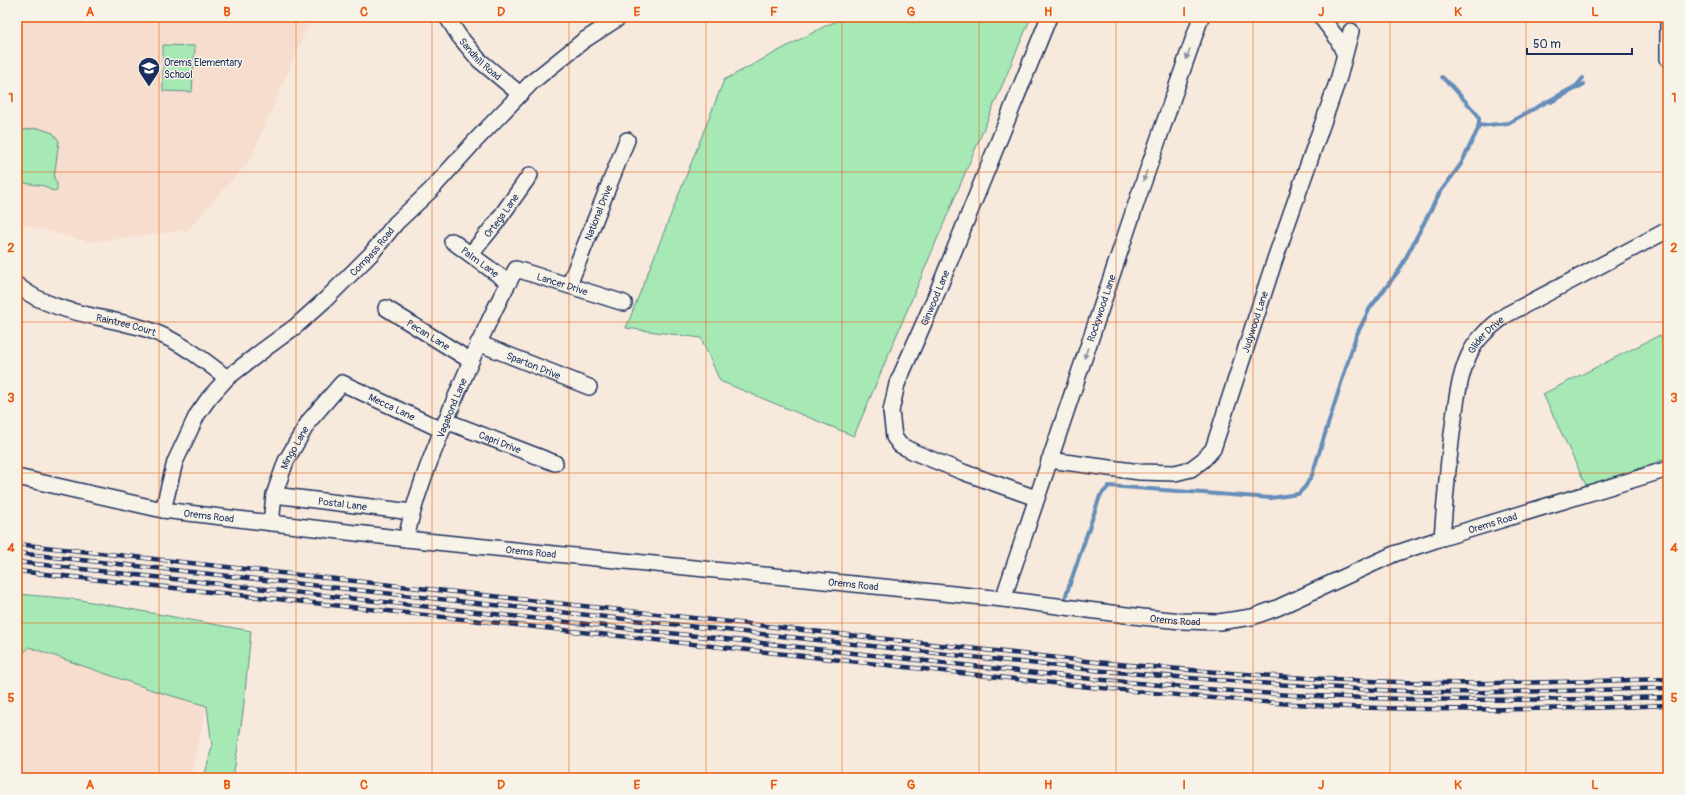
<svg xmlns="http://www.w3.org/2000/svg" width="1685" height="795" font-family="Pangolin,sans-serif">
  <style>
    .built { fill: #f7ddcd }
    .green { fill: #a6e9b4; stroke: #608c89 }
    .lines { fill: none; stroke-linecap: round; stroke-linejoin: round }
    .stream { stroke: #658eb9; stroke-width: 4 }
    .minor-casing { stroke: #1b2f5e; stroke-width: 18 }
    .minor { stroke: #f7f3e8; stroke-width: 15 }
    .rail-casing { stroke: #1b2f5e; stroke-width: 4.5 }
    .rail { stroke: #f7f3e8; stroke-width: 3; stroke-dasharray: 9; stroke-linecap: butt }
    .oneway { fill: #8991a3 }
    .grid { fill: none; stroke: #e8590c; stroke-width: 1; stroke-opacity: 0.55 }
    .labels { text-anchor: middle; stroke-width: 3; stroke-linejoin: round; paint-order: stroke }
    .street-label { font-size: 10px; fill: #1b2f5e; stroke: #f7f3e8 }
    .poi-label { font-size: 10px; fill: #1b2f5e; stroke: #f7f3e8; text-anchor: start }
    .neatline { fill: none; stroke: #e8590c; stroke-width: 1.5 }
    .grid-label { font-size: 13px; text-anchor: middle; font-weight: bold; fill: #e8590c }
  </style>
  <rect width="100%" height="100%" fill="#f7e9dc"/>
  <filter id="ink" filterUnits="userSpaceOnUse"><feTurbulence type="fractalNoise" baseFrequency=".025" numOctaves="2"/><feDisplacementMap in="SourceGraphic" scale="8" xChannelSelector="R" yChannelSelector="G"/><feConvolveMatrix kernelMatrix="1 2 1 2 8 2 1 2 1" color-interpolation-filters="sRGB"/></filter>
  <g filter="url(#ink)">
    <path class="built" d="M17,17h293l1,1 -60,140 -63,72 -98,12 -73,-19z
      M29,647l126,44 52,15 -17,72h-173v-117z"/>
    <path class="green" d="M849,17h182l-177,419 -134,-55 -19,-43 -75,-10 98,-248 103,-55z
      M163,45l32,1 -3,46 -29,-1z
      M38,128l15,5 6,8 -5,37 3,5v8l-7,-1 -5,-4 -28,-4v-48l6,-4z
      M1660,335l8,14v109l-81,29 -44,-93z
      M17,594l58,5 176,32 -8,81 -10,66h-29l8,-31 -5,-41 -52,-15 -126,-44 -12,14z"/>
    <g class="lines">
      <path class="stream" d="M1442,77l7,7
        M1551,102l33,-18
        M1478,126l30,-3 68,-37 7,-8
        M1064,601l36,-105 9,-10 162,12 27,-4 7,-7 7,-12 44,-139 14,-28 30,-39 39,-75 22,-30 18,-37v-8l-2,-5 -29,-32"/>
      <g class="minor-casing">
        <g id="minor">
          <path id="s1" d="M447,17l12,19 20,24 41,34"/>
          <path d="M1321,17l16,21 7,15"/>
          <path d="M1668,18v41"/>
          <path id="s2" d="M452,241l56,41"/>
          <path id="s3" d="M471,254l25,-31 34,-48"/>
          <path id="s4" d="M17,285c35,30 93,31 135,46 29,11 52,29 75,47"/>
          <path id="s5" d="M569,285l58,-145"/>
          <path id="s6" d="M386,308l85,53"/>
          <path id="s7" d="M478,343l111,44"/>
          <path id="s8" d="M446,421l109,42"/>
          <path id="s9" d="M1049,460l91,12 35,1 16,-4 12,-9 10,-11 62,-190 64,-182 12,-46"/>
          <path id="s10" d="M17,477l146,33 243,29 597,60 139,18 39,4 38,1 33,-5 25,-9 117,-54 48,-16 226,-69"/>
          <path id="s11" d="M274,495l138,17"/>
          <path id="s12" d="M1036,498l-73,-26 -47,-19 -16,-8 -6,-8 -3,-26 6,-27 37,-84 115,-283"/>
          <path id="s13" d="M163,510l12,-48 22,-47 12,-17 18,-20 39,-30 30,-22 30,-27 45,-45 25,-31 35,-33 45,-50 56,-58 51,-41 37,-24"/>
          <path id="s14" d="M271,523l3,-28 12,-34 23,-40 33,-38 100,47"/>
          <path id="s15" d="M1442,538c3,-38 6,-75 11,-112 3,-24 6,-49 16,-71 8,-18 23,-29 37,-40l162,-85"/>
          <path id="s16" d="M406,539c10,-48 30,-93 48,-138 19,-45 38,-90 62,-132l108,34"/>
          <path id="s17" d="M1003,599l136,-404 62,-178"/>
        </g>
      </g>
      <use href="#minor" class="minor"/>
      <g class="rail-casing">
        <path id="rail" d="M17,544l1078,118c114,10 228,19 343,21 77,1 154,-2 230,-4
          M17,553l1076,117c115,10 230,19 345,22 77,1 153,-2 230,-4
          M17,562l1075,117c74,6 148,14 223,17 118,5 235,5 353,1
          M17,571l1073,116c74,7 147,14 221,18 119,7 238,5 357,0"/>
      </g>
      <use href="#rail" class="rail"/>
    </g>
    <defs><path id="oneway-solid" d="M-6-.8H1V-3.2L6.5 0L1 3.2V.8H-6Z"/></defs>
    <g class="oneway">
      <use href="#oneway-solid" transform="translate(1188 54) rotate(109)"/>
      <use href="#oneway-solid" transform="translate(1145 176) rotate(109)"/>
      <use href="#oneway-solid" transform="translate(1086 353) rotate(109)"/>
    </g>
  </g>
  <path class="grid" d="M159,17v761M296,17v761M432,17v761M569,17v761M706,17v761M842,17v761M979,17v761M1116,17v761M1253,17v761M1390,17v761M1526,17v761M17,172h1651M17,322h1651M17,473h1651M17,623h1651"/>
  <defs>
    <g id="school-pin" transform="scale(1.15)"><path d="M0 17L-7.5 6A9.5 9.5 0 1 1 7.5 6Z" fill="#1b2f5e" stroke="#f7f3e8"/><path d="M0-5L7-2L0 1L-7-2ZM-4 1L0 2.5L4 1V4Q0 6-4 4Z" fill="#fff"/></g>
  </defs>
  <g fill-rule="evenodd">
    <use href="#school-pin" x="149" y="68"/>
  </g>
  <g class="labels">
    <g class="street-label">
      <text dy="4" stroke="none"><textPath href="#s1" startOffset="54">Sandhill Road</textPath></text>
      <text dy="4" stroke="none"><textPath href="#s5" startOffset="78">National Drive</textPath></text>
      <text dy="4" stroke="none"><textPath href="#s3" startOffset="49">Ortega Lane</textPath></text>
      <text dy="4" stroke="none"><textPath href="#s13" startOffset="342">Compass Road</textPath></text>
      <text dy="4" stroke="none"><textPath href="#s2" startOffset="35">Palm Lane</textPath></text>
      <text dy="4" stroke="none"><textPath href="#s16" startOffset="341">Lancer Drive</textPath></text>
      <text dy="4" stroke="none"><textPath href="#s12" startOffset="304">Ginwood Lane</textPath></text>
      <text dy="4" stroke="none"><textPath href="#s17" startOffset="307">Rockywood Lane</textPath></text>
      <text dy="4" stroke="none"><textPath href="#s9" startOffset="307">Judywood Lane</textPath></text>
      <text dy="4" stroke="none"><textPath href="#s4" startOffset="117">Raintree Court</textPath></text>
      <text dy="4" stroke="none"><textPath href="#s6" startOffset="50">Pecan Lane</textPath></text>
      <text dy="4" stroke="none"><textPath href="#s15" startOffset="212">Glider Drive</textPath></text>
      <text dy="4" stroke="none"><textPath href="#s7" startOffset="60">Sparton Drive</textPath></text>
      <text dy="4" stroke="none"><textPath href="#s14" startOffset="216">Mecca Lane</textPath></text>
      <text dy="4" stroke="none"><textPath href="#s16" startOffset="139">Vagabond Lane</textPath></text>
      <text dy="4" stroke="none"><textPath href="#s8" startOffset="58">Capri Drive</textPath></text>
      <text dy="4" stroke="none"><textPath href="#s14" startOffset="80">Mingo Lane</textPath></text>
      <text dy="4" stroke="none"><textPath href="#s11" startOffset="69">Postal Lane</textPath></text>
      <text dy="4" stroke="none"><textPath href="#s10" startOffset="196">Orems Road</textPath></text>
      <text dy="4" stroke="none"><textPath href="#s10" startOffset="1504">Orems Road</textPath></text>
      <text dy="4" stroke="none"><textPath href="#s10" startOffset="520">Orems Road</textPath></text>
      <text dy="4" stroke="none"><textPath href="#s10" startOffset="844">Orems Road</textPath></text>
      <text dy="4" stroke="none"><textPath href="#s10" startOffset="1168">Orems Road</textPath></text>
    </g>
    <g class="poi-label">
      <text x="164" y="66">Orems Elementary<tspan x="164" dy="12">School</tspan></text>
    </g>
  </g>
  <rect width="1685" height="795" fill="none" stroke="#f7f3e8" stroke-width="44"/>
  <path d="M1527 48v6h105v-6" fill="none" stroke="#1b2f5e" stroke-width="2"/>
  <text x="1533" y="48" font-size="12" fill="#1b2f5e" stroke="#f7f3e8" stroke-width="3" paint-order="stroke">50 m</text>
  <rect x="22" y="22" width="1641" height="751" class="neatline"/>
  <g class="grid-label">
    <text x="90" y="16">A</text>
    <text x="227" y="16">B</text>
    <text x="364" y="16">C</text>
    <text x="501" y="16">D</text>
    <text x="637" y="16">E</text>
    <text x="774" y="16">F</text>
    <text x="911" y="16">G</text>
    <text x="1048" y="16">H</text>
    <text x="1184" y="16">I</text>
    <text x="1321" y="16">J</text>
    <text x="1458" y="16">K</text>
    <text x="1595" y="16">L</text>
    <text x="11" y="102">1</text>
    <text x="1674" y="102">1</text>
    <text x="11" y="252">2</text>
    <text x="1674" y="252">2</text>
    <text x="11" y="402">3</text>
    <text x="1674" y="402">3</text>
    <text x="11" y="552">4</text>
    <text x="1674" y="552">4</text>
    <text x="11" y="702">5</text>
    <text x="1674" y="702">5</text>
    <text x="90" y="789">A</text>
    <text x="227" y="789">B</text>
    <text x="364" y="789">C</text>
    <text x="501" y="789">D</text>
    <text x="637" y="789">E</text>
    <text x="774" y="789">F</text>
    <text x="911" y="789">G</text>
    <text x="1048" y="789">H</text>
    <text x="1184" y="789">I</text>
    <text x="1321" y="789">J</text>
    <text x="1458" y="789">K</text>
    <text x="1595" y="789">L</text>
  </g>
</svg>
